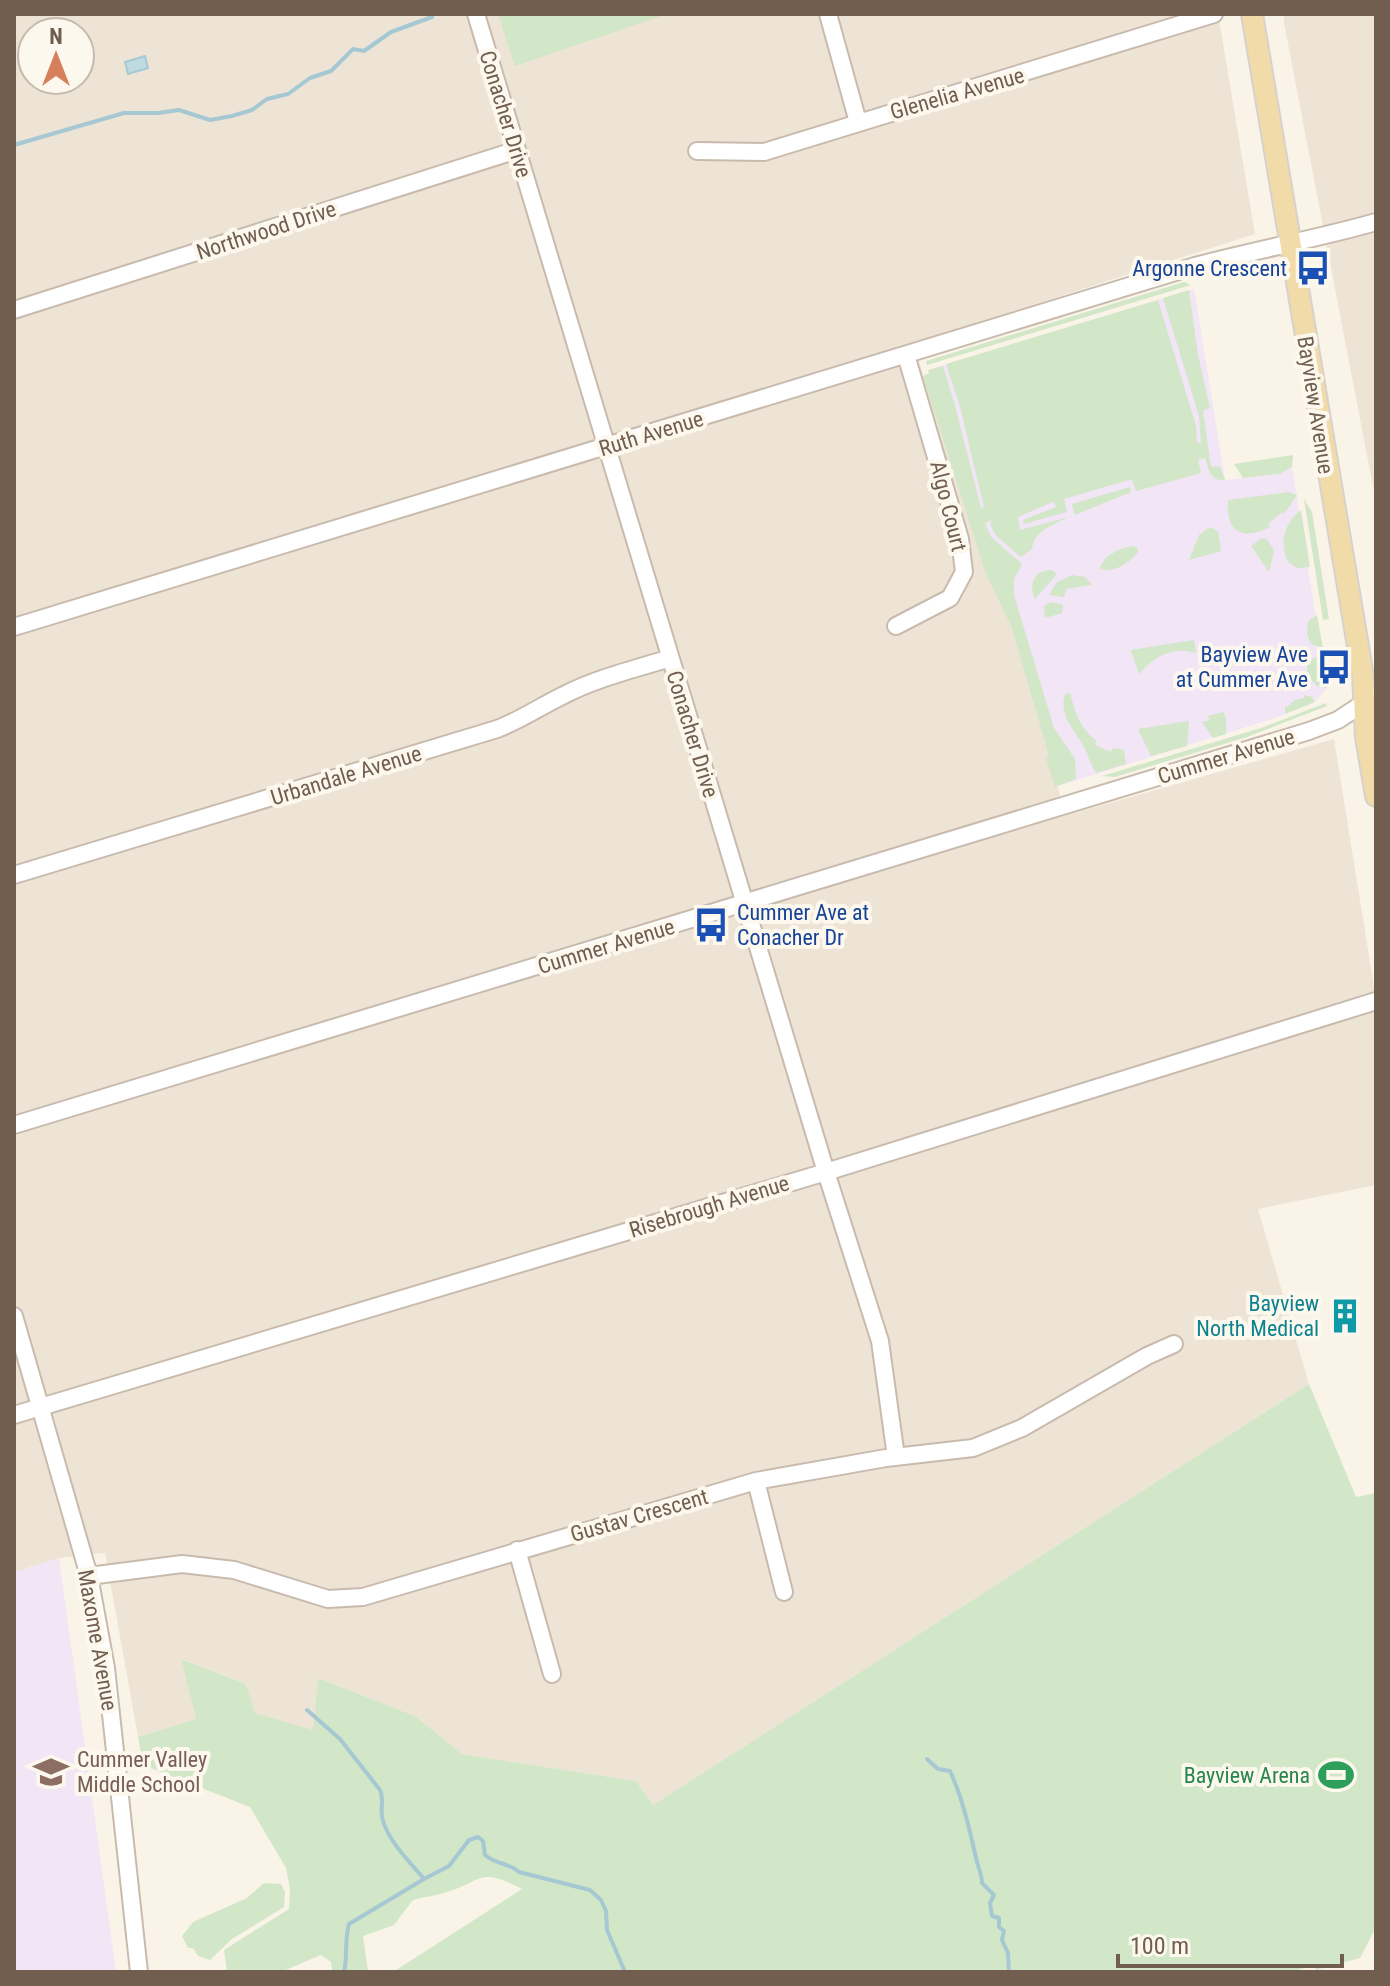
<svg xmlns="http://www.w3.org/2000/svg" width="1390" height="1986" font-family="'Roboto Condensed',sans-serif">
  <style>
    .residential { fill: #eee4d5; fill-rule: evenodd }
    .education { fill: #f1e5f6 }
    .green { fill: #d2e6c8 }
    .water { fill: #bfdae1; stroke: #a6c8d2; stroke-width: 2 }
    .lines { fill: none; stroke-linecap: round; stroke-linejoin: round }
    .stream { stroke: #a6c8d2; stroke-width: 4 }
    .minor-casing { stroke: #c8bbad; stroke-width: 20 }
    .major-casing { stroke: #d7d2ce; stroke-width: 24 }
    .minor { stroke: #fff; stroke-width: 16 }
    .major { stroke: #f1dba9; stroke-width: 20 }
    .labels { text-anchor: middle; stroke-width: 8; stroke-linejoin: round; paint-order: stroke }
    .street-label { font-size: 22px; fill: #715e4f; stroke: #fdf8ee }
    .transit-label { font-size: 22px; fill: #164399; stroke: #fdf8ee; text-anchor: end }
    .culture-label { font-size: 22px; fill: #0d838f; stroke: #fdf8ee; text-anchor: end }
    .education-label { font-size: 22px; fill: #785e54; stroke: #fdf8ee; text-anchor: start }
    .leisure-label { font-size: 22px; fill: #27864d; stroke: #fdf8ee; text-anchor: end }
  </style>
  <rect width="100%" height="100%" fill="#faf4e8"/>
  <path class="residential" d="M14,14h1204l37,220 -342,109 73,225 25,58 47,160 6,30 270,-77 42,260v186l-118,24 51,175 -656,421 -17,-24 -174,-27 -47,-38 -97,-38 -5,53 -58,-18 -9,-29 -64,-25 14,60 -58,18 -33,-184 -46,5 -45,14zM32,32h48v48h-48z
    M1284,14h92l-2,478 -90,-469z"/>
  <path class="education" d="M1194,289l31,191 55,-6 12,-7 35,221 -12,14 -43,17 -214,67 -47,-160 -83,-256z
    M59,1558l57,414h-102v-400z"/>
  <path class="green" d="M498,14h169l-152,52z
    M1184,282l7,3 -264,80 -1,-4z
    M1189,290l9,65 12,53 -7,3 8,56 9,-1 5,14c-16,1 -16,-11 -20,-22l-7,2 3,13 -65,18 -4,-12 -68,20 3,13 -43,12 -1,-4 33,-13 -2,-5 -4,1 -32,14 2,13 49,-13c-16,8 -35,13 -37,32l-11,8 -25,-21 -6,-12 2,-4 -7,3 6,14 31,27 -8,15v16l40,133 21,31 1,20 -21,8 -9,-28 3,-3 -38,-130 -25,-52 -63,-198 6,-3 -1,-3 15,-4 13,43 25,99 3,-1 -24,-100 -14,-43 212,-64 38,126 1,17h4l-2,-27 -36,-118z
    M1293,455l-1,12 -12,7 -37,4 -9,-14z
    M1130,487l1,5 -56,23 -3,-11z
    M1288,492l9,3 -13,19 -2,-2 -14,12 2,3c-29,14 -44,5 -42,-27z
    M1304,499l8,13 17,107 -6,1z
    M1301,510l9,57 -13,1 -9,-6c-9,-19 -4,-39 13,-52z
    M1210,527l8,4 3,20 -32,9 10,-25z
    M1262,538l5,1 7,12 -5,21 -18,-26z
    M1132,546l6,2v4c-9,11 -23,21 -38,17 3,-14 19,-20 32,-23z
    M1052,570l5,4 -22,25c-7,-15 -1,-29 17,-29z
    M1072,575l13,2 7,8 -26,4 -2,8 -15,-2 8,-13z
    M1051,602l12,3 -1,8 -17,5 -1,-12z
    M1317,615l6,33h-1l-11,-4 -4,-10 1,-13z
    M1194,640l2,13c-23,-7 -42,3 -57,21l-8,-24z
    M1316,657l9,3 2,28 -10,-2 -10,-11v-13z
    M1070,693c5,19 10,36 27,48l-2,4 16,7 2,-4 11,2 2,14 -30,9c-5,-8 -7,-16 -11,-24 -9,-20 -27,-31 -20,-55z
    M1304,695l8,2 3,5 -30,12v-8l2,1 8,-7 9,-2z
    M1326,703l1,3 -80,31 -132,40 -13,-1 159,-48z
    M1223,712l3,6v16l-13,4 -11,-16 7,-2 -1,-4z
    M1189,721l-2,25 -36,10 -13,-27z
    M1309,1384l47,113 20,-4v434l-16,31 -44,12 -2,-5 -23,7h-898l129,-83c-45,-23 -37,-8 -78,4 -10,3 -21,4 -31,7l-19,25 -31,11 5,36h-36l-1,-10 -10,-7 -40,17h-54l-3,-22 65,-41 1,-19 -4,-22 -36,-61 -107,-42 -5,-28 58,-18 -15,-60 65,25 9,29 58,17 5,-52 97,38 47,38 174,27 17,24z
    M264,1883l17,1 4,8 -1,15 -52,32 -22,21 -12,-4 -5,-8h-5l-6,-12 11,-14 54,-24z"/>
  <path class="water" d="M145,56l3,12 -20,6 -3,-12z"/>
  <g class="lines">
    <path class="stream" d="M14,145l110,-32h34l21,-3 31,10 22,-4 20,-6 15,-11 21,-5 22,-16 21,-7 22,-22 11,2 27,-19 41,-15
      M307,1710l33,29 40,51c5,11 -1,20 3,31 7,22 26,40 41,58
      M927,1759l11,10 12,2c12,26 19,56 26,87 2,10 6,16 6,25l12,12 -4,8 2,13 7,2v9l5,4 -2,9 6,13 1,19
      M344,1972c4,-17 0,-30 5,-48l75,-45 25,-13 20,-26 9,-3 5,4 2,14c10,9 24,8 34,17l71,18 11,10 5,11 1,19 18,42"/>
    <g class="minor-casing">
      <path id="minor" d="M476,14l350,1158 54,169 16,116
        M828,14l30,108
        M697,151l67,1 450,-138
        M14,310l503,-160
        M896,626l54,-28 14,-26 -4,-33 -54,-184
        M14,627l1181,-361c60,-16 121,-27 181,-44
        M14,875l483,-146c24,-9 44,-23 67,-34 33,-17 71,-26 106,-37
        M14,1125l1295,-394 29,-11 38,-25
        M14,1316l75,260 17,92 33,304
        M14,1415l812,-243 550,-171
        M756,1481l28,111
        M517,1550l35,124
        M89,1576l93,-12 52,6 94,29 35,-2 393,-116 130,-23 87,-10 49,-20 125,-72 27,-12"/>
    </g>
    <g class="major-casing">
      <path id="major" d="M1252,14l111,662 3,61 10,59"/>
    </g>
    <use href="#minor" class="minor"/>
    <use href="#major" class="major"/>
  </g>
  <defs>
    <g id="bus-bare" transform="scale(2.76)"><path d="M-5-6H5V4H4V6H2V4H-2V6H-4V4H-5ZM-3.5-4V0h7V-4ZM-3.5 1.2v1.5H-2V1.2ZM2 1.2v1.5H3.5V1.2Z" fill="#1a4fb4" stroke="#fdf8ee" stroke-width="2.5" paint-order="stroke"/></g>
    <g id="building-bare" transform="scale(2.76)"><path d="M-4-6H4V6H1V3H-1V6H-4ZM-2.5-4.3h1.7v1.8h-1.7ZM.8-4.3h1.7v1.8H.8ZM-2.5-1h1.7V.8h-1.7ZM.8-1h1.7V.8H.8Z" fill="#0f9aa8" stroke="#fdf8ee" stroke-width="2.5" paint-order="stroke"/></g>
    <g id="school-bare" transform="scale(2.76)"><path d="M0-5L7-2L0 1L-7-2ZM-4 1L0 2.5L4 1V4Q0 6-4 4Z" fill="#8d6e63" stroke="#fdf8ee" stroke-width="2.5" paint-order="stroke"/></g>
    <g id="stadium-bare" transform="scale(2.76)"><path d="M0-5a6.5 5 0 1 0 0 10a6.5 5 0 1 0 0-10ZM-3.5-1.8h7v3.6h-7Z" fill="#2e9e5b" stroke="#fdf8ee" stroke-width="2.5" paint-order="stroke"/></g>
  </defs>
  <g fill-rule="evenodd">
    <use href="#bus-bare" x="1313" y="268"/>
    <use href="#bus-bare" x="1334" y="667"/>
    <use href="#bus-bare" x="711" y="925"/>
    <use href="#building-bare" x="1345" y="1316"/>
    <use href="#school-bare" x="51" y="1772"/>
    <use href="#stadium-bare" x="1336" y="1775"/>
  </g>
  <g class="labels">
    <g class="street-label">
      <text transform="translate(957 93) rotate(-16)" y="8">Glenelia Avenue</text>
      <text transform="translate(506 114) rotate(73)" y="8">Conacher Drive</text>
      <text transform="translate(266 230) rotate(-18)" y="8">Northwood Drive</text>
      <text transform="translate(1316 405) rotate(81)" y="8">Bayview Avenue</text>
      <text transform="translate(651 433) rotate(-17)" y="8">Ruth Avenue</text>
      <text transform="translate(949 506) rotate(76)" y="8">Algo Court</text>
      <text transform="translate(693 734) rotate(73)" y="8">Conacher Drive</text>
      <text transform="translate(1226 756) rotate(-17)" y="8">Cummer Avenue</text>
      <text transform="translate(346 775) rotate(-17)" y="8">Urbandale Avenue</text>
      <text transform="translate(606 946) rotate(-17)" y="8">Cummer Avenue</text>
      <text transform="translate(709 1206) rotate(-17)" y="8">Risebrough Avenue</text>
      <text transform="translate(639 1515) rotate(-16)" y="8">Gustav Crescent</text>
      <text transform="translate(98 1640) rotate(80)" y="8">Maxome Avenue</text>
    </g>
    <g class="transit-label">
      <text x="1287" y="276">Argonne Crescent</text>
      <text x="1308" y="662">Bayview Ave<tspan x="1308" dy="25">at Cummer Ave</tspan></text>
      <text x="737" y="920" text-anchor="start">Cummer Ave at<tspan x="737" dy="25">Conacher Dr</tspan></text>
    </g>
    <g class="culture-label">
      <text x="1319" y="1311">Bayview<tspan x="1319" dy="25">North Medical</tspan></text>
    </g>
    <g class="education-label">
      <text x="77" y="1767">Cummer Valley<tspan x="77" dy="25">Middle School</tspan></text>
    </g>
    <g class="leisure-label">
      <text x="1310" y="1783">Bayview Arena</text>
    </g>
  </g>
  <rect width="1390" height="1986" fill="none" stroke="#715e4f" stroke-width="32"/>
  <g transform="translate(56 56)"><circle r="38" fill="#fdf8ee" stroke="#c5baae" stroke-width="2"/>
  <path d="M0-6L14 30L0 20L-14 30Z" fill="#d57f5c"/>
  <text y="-12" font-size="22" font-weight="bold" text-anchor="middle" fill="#715e4f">N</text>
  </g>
  <path d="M1118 1954v12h224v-12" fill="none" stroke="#715e4f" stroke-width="4"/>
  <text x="1130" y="1954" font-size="24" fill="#715e4f" stroke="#fdf8ee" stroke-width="6" paint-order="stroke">100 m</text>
</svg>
